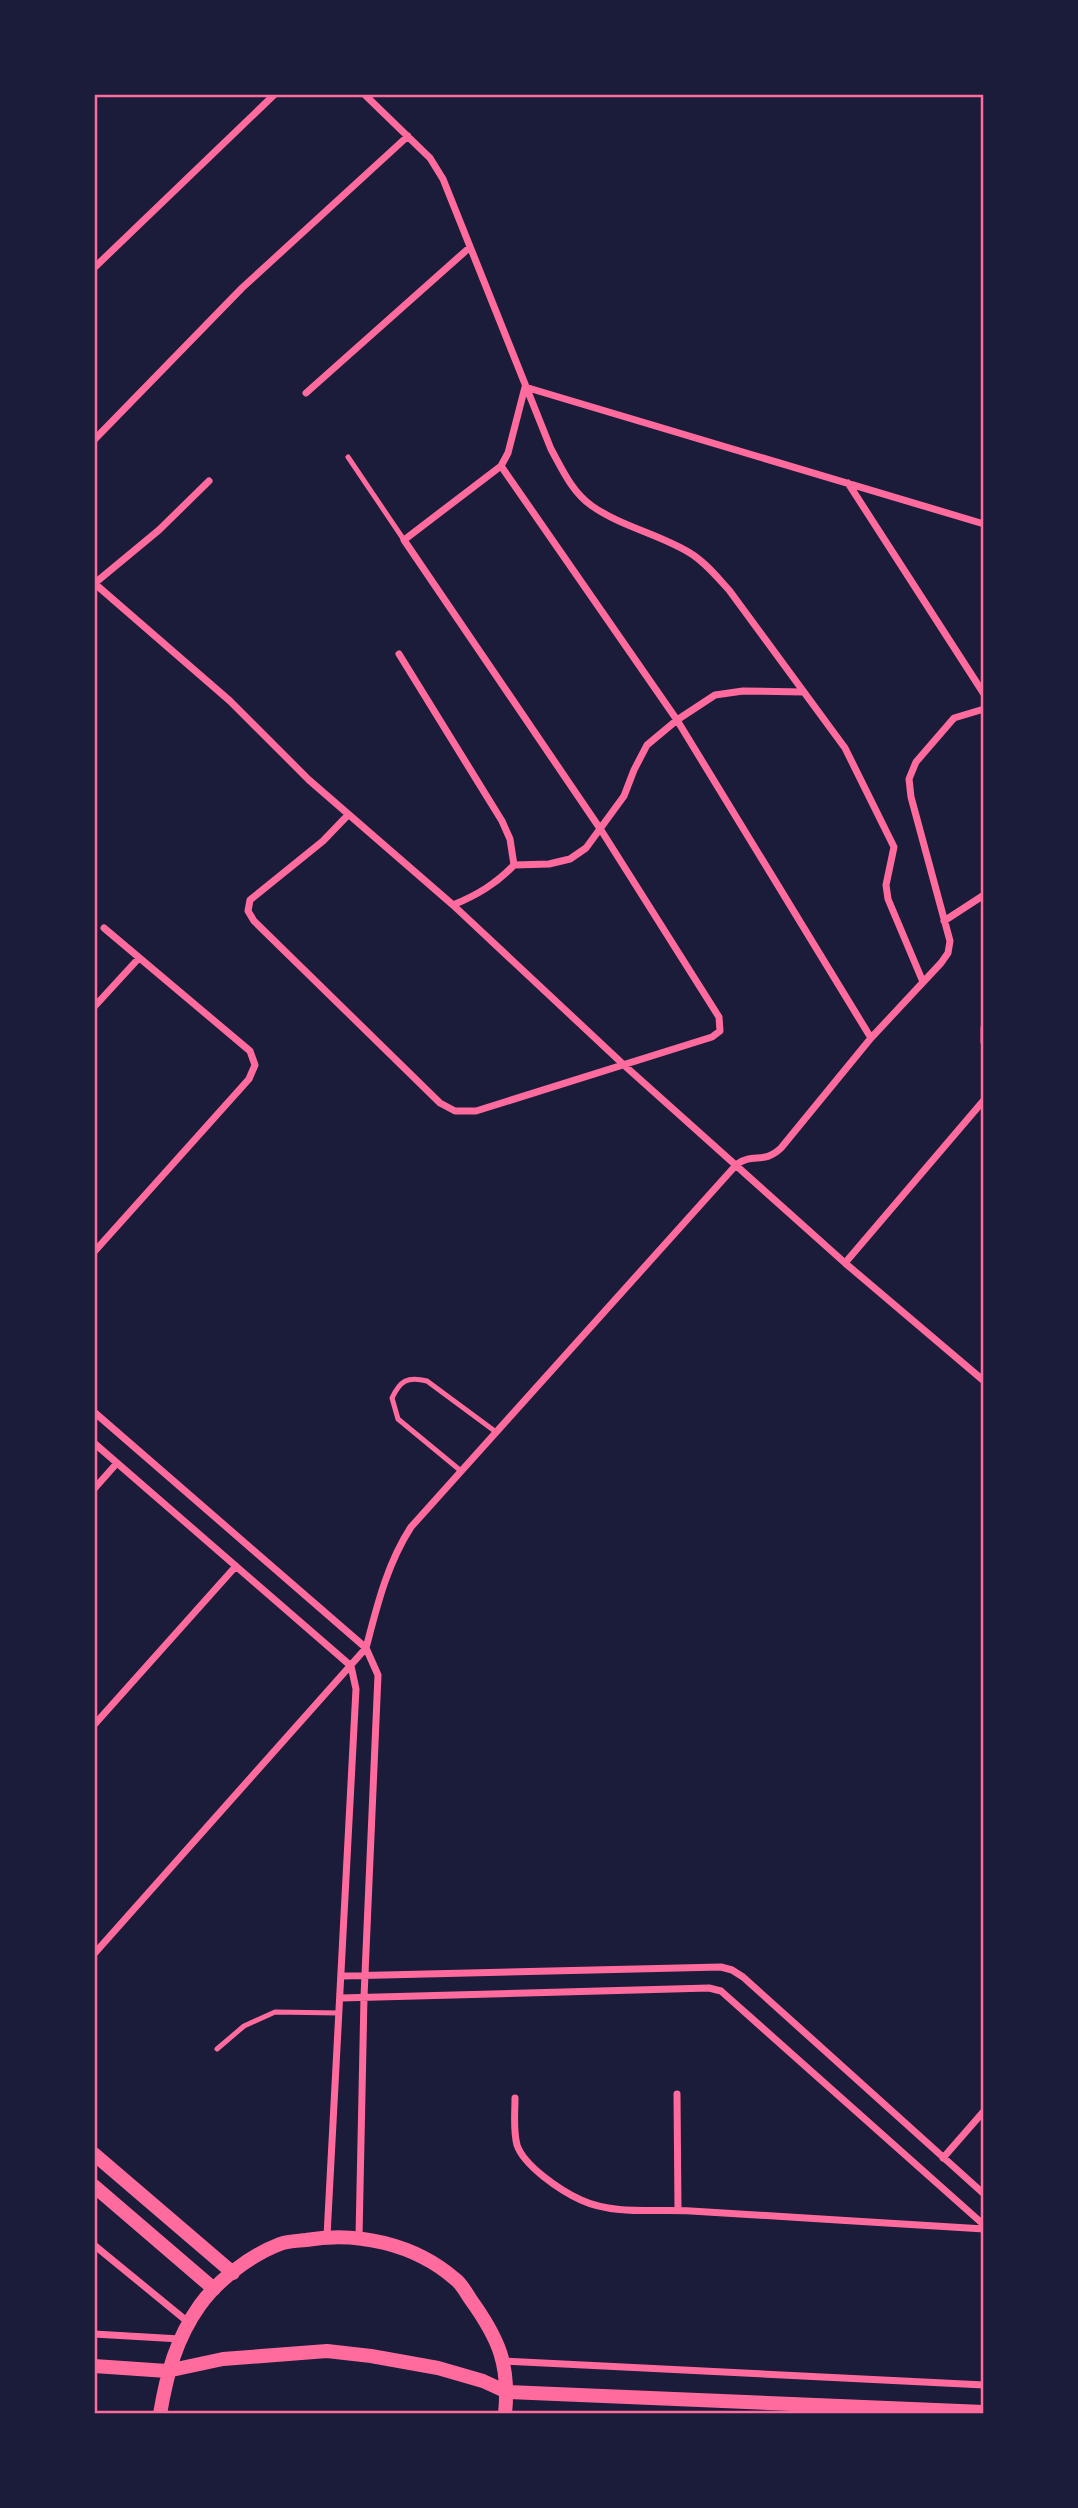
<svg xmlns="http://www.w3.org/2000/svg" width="1078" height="2508" font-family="Figtree,sans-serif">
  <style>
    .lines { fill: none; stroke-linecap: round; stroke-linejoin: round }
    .service { stroke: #ff6b9d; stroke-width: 5 }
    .minor { stroke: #ff6b9d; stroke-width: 7 }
    .secondary { stroke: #ff6b9d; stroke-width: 14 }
    .neatline { fill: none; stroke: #ff6b9d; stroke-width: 2.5 }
  </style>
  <rect width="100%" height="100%" fill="#1b1b3a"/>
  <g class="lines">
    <path class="service" d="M348,457l56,83
      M461,1471l-63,-52 -6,-21c8,-17 15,-22 35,-17l69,51
      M217,2049l27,-23 31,-14 64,1"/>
    <path class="minor" d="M364,94l66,64 13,21 108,270c11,20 21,43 41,57 30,21 67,28 98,47 15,9 27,24 39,37l116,158 49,99 -8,38 2,14 35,83
      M94,268l181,-174
      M306,393l163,-145
      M94,440l148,-152 166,-152
      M848,483l136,211
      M94,583l136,118 79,79 144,125 172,161 220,197 139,118
      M95,583l64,-53 50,-49
      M399,654l103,167 8,18 4,26 35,-1 21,-5 16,-11 38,-52 10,-26 13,-25 30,-25 38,-25 28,-4 60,1
      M348,815l-25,26 -73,59 -2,11 6,10 186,182 15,8h21l236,-74 8,-6 -1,-14 -118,-187 -197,-290 97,-74
      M453,905c24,-10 43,-21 61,-40
      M944,921l40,-26
      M94,1007l45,-49
      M984,1028v14
      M871,1038l-194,-318 -176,-254 7,-13 17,-66 459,137
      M94,1252l155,-173 6,-14 -5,-14 -146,-123
      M845,1263l139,-163
      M94,1412l272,236 12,27 -14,322 -5,240
      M94,1443l257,223 5,23 -29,547
      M94,1489l23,-26
      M94,1725l142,-159
      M94,1954l272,-306c11,-42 21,-84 45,-121l326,-363c17,-12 26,1 44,-16l90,-110 70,-75 7,-10 2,-12 -39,-144 -2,-18 7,-17 38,-44 30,-9
      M342,1976l379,-9 11,3 11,7 241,217
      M341,1998l368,-10 12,3 263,234
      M677,2094l1,116
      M515,2098c0,15 -2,32 2,47 7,21 44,46 64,55 32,15 75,9 110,11 98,6 195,12 293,18
      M943,2158l41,-47
      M94,2245l94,77
      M94,2334l86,5
      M504,2361l480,24"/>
    <path class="secondary" d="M94,2154l139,119
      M94,2186l120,103
      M94,2366l73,5 56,-12 104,-8 44,5 67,12 45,13 24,11 477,20
      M160,2414c7,-41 16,-75 40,-109 18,-25 51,-50 80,-61 8,-3 17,-3 26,-4 51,-9 109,4 149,39 7,5 11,14 16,21 28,39 39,65 34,114"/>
  </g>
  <rect width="1078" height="2508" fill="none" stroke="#1b1b3a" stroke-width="192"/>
  <rect x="96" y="96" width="886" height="2316" class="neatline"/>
</svg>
